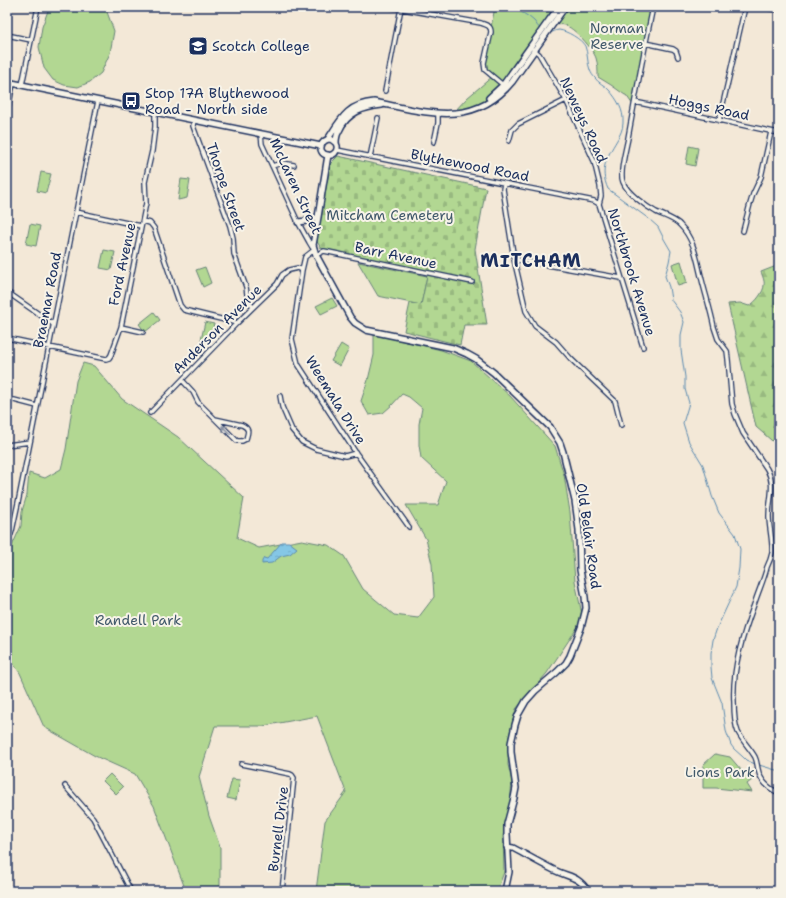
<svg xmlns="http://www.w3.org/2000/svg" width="786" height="898" font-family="'Shantell Sans',sans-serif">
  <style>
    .green { fill: #b2d792; stroke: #668378 }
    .forest { fill: url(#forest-firs); stroke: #668378 }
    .cemetery { fill: url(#cemetery-stones); stroke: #668378 }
    .water { fill: url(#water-ripples); stroke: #5b8ab0 }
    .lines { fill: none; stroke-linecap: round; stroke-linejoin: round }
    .stream { stroke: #5b8ab0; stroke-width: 1 }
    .street-casing { stroke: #1b2f5e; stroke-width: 6 }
    .secondary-casing { stroke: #1b2f5e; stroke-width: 8 }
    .street { stroke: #f7f3e8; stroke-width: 3.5 }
    .secondary { stroke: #f7f3e8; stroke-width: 5 }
    .oneway { stroke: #8991a3 }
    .labels { text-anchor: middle; stroke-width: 4; stroke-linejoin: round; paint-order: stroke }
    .park-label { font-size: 14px; fill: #41596b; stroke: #f7f3e8 }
    .poi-label { font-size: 14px; fill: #1b2f5e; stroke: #f7f3e8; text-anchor: start }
    .street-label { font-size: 14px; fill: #1b2f5e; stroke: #f7f3e8 }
    .district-label { font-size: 18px; font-weight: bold; letter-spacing: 1px; fill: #1b2f5e; stroke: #f7f3e8 }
  </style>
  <defs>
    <pattern id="forest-firs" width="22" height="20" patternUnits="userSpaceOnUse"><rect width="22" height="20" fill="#b2d792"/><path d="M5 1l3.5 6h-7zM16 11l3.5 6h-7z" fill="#98b980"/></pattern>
    <pattern id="cemetery-stones" width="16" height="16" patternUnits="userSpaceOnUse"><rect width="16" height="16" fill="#b2d792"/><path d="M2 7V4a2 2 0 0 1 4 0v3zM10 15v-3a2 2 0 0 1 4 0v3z" fill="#98b980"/></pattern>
    <pattern id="water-ripples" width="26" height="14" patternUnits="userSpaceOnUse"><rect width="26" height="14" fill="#85c7e6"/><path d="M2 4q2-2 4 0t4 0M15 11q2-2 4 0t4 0" fill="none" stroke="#72abc8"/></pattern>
  </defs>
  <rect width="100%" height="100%" fill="#f3e8d7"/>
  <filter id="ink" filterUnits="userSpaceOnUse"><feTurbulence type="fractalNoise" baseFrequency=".025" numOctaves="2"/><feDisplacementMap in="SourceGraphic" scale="8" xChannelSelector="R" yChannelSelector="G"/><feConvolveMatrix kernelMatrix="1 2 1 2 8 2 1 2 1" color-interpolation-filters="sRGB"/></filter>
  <g filter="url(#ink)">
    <path class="green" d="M51,7h51l5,5 7,19 -4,22 -9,20 -11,9 -12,5 -14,-2 -11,-5 -9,-12 -5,-21 3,-20 7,-19z
      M495,7h64l-45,63 -32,37 -29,6 14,-15 26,-22 -8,-6 -1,-7z
      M567,7h85l-19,98 -7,-10h-1l-14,-10 -13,-8c0,-6 0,-13 -2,-19 -3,-9 -22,-31 -32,-33 -3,-1 -7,0 -9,0z
      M689,146l9,2 -3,18 -9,-2z
      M41,172l10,2 -5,19 -9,-2z
      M181,179l9,1 -3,18 -9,2z
      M30,224l10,2 -4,20 -10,-2z
      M104,250l11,2 -4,18 -11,-2z
      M681,261l6,22 -9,3 -6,-22z
      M358,262l69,14 -6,29 -43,-9z
      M205,267l6,16 -8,4 -7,-17z
      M332,298l5,8 -16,8 -5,-8z
      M154,312l6,8 -15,12 -6,-8z
      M205,322l9,2 -4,19 -9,-3z
      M374,335l26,5 41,10 30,11 39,35 45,50 9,29 6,37 5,69 8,38 -36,54 -31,36 -7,28 -1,28 4,16 -2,22 -7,33 1,36 -7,19h-181l9,-70 21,-29 -29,-76 -54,10h-48l-16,51 10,39 11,31v40l-1,4h-33l-32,-85 -19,-32 -40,-18 -51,-29 -24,-54 -13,-18v-107l5,-2 9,-20 1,-15 5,-16 2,-22 16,5 16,-9 5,-20 10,-68 7,-18 11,3 28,33 56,38 66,61 -7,40 22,10 43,-8 26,5 16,11 19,33 31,26 24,3 16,-21 -2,-33 -6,-25 -20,-34h32l8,-24 -25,-23 -2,-13v-21l3,-16 -13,-11 -7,-3 -10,11 -9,8 -14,2 -8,-14 7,-21 6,-25z
      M341,344l8,5 -9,17 -9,-5z
      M715,754l15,3 12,14 10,9 -5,4 5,8 -36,-4h-13v-23z
      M110,774l13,13 -7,7 -13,-13z
      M232,779l8,1 -4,20 -9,-2z"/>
    <path class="forest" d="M779,265v182l-23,-20 -28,-123 12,-1 9,3c6,-3 15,-14 15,-21 1,-4 -2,-10 -3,-13z"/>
    <path class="cemetery" d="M338,156l148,32 -11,61 12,76h-23l-4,20 -56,-14 6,-28 11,2 7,-34 -107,-23 -5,-8 4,-24 11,-53z"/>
    <path class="water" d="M282,542h7l8,6 -7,6 -9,2 -9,7 -10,1v-3l2,-3 3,1z"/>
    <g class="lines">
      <path class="stream" d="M511,7c8,4 17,8 23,14 3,3 3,6 7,8
        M549,33h1c3,-1 6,-3 9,-3 8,1 22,9 26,16 3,7 2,17 5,24 1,3 3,6 5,8 3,5 10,7 14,12 8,9 15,20 14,33 0,6 -3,12 -6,17 -10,17 -18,29 -9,49l41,30 9,8 6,12 7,12 -2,11 -4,14 4,11 2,13 9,12 4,10 -3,13v15l4,27v12l4,14 -6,20 6,19 14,23 9,31 7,17 16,21 5,15 -1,19 -3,19 -19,41 -4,12 -2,13v14l1,11 10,25 4,28 5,14 3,4 9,8 3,3 9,4
        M759,765l20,6"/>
      <g class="street-casing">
        <path id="street" d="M391,7l90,16c6,2 10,3 10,9l-7,31 1,7 18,15
          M653,7c-9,43 -17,87 -25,131 -2,11 -9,35 -5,44 4,11 24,25 33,30 8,4 19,7 24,13 15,15 17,36 22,55 4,16 9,32 12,47l4,12 9,12 1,8 4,45 3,10 8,19 24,36c9,17 2,29 2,47 0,12 4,25 3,37 -1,5 -3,10 -5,14 -3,12 -8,23 -12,35 -12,32 -23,66 -21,100 0,10 0,21 4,30 5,10 12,16 17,25 2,4 2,8 3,12 2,12 10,19 21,24
          M763,7l16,3
          M7,35l24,5
          M645,43l28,6 3,2 2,6
          M533,49l6,5 27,46 28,61 6,25 1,10 -2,8
          M22,85l16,-78
          M385,91l16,-83
          M635,102l144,31
          M7,113l6,-29
          M194,120l-1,6 37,100 3,12 1,16 12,33 2,14 5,6
          M719,121l26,-114
          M261,134l1,10 36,78 11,20 3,5
          M509,141l3,-11 6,-6 48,-24
          M434,142l4,-19v-9
          M337,150l257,51 5,3
          M370,157l8,-39
          M272,166l10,-3 12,2
          M504,184l-1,5 11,70 12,52 9,15 21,16 15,17 44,42 6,24
          M599,204l44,143
          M76,212l65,14
          M143,221l7,2 4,5 26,77 4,5 53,13
          M743,231l7,-27 3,-10 8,-17 10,-45
          M314,250l-9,7 -3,13 -10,69 6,25 58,89 53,74
          M316,255l8,-4 148,31
          M514,259l107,19
          M7,292l46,32
          M121,327l22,5
          M7,338l99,21 3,-1 2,-3 10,-28 25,-124 -1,-21 7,-31 3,-24v-15
          M182,380l11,12 5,10 39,39h5l4,-2c2,-7 4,-10 -4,-14l-27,-6
          M280,396l2,11 10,23 10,12 14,7 29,7 11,-3
          M14,400l23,6
          M150,413l87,-90 40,-39 5,-9 7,-5 9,-2 4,2
          M7,445l23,-3
          M7,521l6,3
          M7,538l4,-4 1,-3 6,-28 80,-402
          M241,764l49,10 2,1 2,3 -12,113
          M65,786l28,32 38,73"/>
      </g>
      <g class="secondary-casing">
        <path id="secondary" d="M7,82l314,64
          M489,98l14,-13 47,-66 9,-12
          M328,139c13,-20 20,-35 46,-37 52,10 99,27 138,-20l53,-75
          M336,143l-5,-4c-11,0 -14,14 -4,16 6,2 11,-4 10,-9 0,-1 -1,-2 -1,-3 0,-3 1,-9 3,-12 8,-19 25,-24 43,-26
          M328,155l-10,62 -5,28 3,10 34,62 5,6 11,7 87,18 14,6 9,5 18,14 56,54 10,16 3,9 12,49 4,29 1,40 5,27 1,11 -5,20 -11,28 -4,7 -9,9 -22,19 -9,10 -8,14 -3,10 -4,18v9l5,36 -2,10 -7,26v10l2,38 -4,19
          M298,222l9,-1 11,-4
          M507,847l6,1c13,7 27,15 41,22 16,8 23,5 34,21"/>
      </g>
      <use href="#street" class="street"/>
      <use href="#secondary" class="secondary"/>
    </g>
    <defs><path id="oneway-shaft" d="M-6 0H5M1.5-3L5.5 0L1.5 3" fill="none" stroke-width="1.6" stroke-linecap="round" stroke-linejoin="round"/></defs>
    <use class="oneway" href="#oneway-shaft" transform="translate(226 430) rotate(-135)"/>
  </g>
  <defs>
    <g id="university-square" transform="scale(1)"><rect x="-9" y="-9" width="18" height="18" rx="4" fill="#1b2f5e" stroke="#f7f3e8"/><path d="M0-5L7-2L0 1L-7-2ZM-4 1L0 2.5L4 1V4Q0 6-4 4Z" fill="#fff"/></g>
    <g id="bus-square" transform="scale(1)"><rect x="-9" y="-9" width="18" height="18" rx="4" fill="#1b2f5e" stroke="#f7f3e8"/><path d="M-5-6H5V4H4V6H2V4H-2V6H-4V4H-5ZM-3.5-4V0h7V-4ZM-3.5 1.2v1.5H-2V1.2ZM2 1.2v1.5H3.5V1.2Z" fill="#fff"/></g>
  </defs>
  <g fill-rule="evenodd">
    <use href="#university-square" x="198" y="46"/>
    <use href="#bus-square" x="131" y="101"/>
  </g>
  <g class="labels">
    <g class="park-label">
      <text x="617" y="33">Norman<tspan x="617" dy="16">Reserve</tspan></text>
      <text x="390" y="220">Mitcham Cemetery</text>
      <text x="138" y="625">Randell Park</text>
      <text x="720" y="777">Lions Park</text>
    </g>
    <g class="poi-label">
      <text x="212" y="51">Scotch College</text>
      <text x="145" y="98">Stop 17A Blythewood<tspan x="145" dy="16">Road - North side</tspan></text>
    </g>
    <g class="street-label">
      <text transform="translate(709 107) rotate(12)" y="5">Hoggs Road</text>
      <text transform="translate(584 120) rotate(65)" y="5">Neweys Road</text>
      <text transform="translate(470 165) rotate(11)" y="5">Blythewood Road</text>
      <text transform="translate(296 186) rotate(65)" y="5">McLaren Street</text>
      <text transform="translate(226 187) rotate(71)" y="5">Thorpe Street</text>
      <text transform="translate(396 255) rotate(12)" y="5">Barr Avenue</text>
      <text transform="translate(122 264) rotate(-78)" y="5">Ford Avenue</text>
      <text transform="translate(632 272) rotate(73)" y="5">Northbrook Avenue</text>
      <text transform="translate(47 300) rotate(-79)" y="5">Braemar Road</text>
      <text transform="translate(217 329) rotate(-45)" y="5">Anderson Avenue</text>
      <text transform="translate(336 400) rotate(58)" y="5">Weemala Drive</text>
      <text transform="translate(589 536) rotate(82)" y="5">Old Belair Road</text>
      <text transform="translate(278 829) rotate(-83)" y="5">Burnell Drive</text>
    </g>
    <g class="district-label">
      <text x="531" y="267">MITCHAM</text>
    </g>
  </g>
  <rect width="786" height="898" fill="none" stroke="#f7f3e8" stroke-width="24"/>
  <rect x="12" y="12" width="762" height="874" fill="none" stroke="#1b2f5e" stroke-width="1.5" filter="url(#ink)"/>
</svg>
